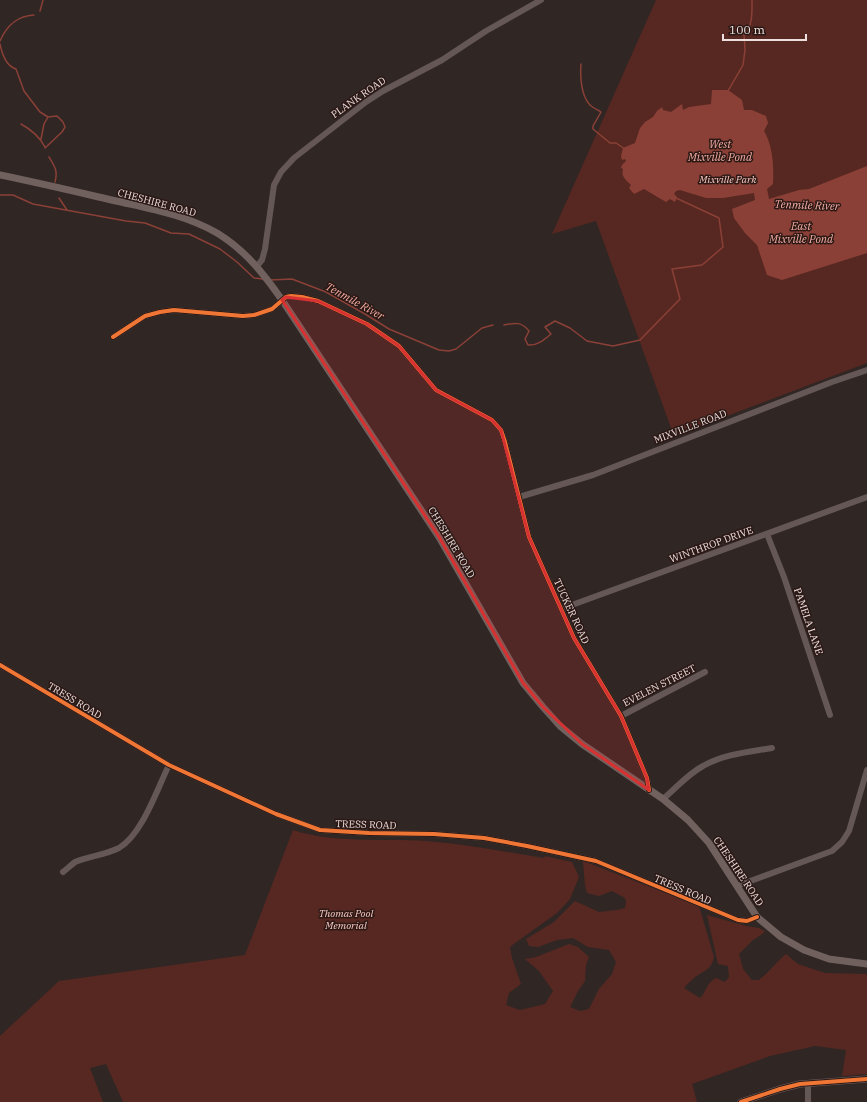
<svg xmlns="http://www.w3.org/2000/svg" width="867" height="1102" font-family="'IBM Plex Serif',serif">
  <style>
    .green { fill: #572821 }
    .water { fill: #8b4037 }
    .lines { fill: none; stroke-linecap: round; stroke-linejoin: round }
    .stream { stroke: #8b4037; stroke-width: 1.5 }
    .minor { stroke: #645756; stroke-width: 6 }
    .major { stroke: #71615e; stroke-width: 7 }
    .cycleway-casing { stroke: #2b1815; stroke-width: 6 }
    .cycleway { stroke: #f07635; stroke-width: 4 }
    .marked { fill: #d73131; fill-opacity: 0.2; stroke: #d73131; stroke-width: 3; stroke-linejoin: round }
    .labels { text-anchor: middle; stroke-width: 3; stroke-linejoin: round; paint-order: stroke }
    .street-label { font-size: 10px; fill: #eddfdd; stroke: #2b1815 }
    .park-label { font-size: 10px; font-style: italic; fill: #fac9c2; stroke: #2b1815 }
    .water-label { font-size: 11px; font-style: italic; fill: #f4aea3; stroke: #2b1815 }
  </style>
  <rect width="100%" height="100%" fill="#302624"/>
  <path class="green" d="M656,0h211v363l-193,73 -78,-215 -44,13z
    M293,830c42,14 90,8 133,11 40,3 79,11 118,17l1,-2 27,6 7,15 -9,22 -13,14 -42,30 -5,4 2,11 9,26 -12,9 -3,12 14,5 25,-6 8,-13 -14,-20 -14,-12 11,-2 33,-13 9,3 11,10 -3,8 -1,16 -7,10 -8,16 10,4 9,-2 10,-20 13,-15 4,-12 -7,-12 -21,-3 -15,-9 -16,2 -19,7 -9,-1 -3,-7 28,-17 21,-21 24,11 18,-2 8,-2 1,-6 -1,-4 -13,-7 -13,5 -12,-3 -2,-8 -2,-24 116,45 15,51c-3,14 -10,13 -20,21 -4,3 -7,7 -10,10l16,10c7,-6 5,-14 16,-20l9,4 4,-5 -1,-11 -10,-2 -11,-49 39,11 13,2 6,3 -4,4 -8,5 -14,14 4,15 9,11c1,0 6,0 6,0 6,-2 21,-21 28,-26l12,10 27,9 42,1v100l-25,2 4,-26 -31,-4 -45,10 -78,28 5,18h-574l-17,-38 -16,4 13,34h-103v-66l59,-55 186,-26z"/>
  <path class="water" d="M712,90h16l14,10 2,10h8l14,6 2,7 -4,8c9,15 10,36 9,53l-6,5 2,10 30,-9 10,-1 58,-23v87l-85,27 -15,-5 -10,-30 -12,-12 -11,-15 -2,-9 23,-9 -1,-7 -31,5h-17l-26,-8 -4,1 -2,3 3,3 -2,5 -5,-3 -4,3 -22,-13 -10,5 -5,-6 2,-3c-6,-6 -10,-9 -8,-16l-2,-1 1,-3 4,-4 -1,-2 -3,1 -1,-4 2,-8 12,-5 5,-15 5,-6 8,-5 4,-6 5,-4 1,3 8,2 11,-8 1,6 6,-3 22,-3z"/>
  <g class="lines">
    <path class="stream" d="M40,11l3,-11
      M0,41c7,-16 17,-25 34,-26
      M0,44c2,10 6,22 16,25l8,22 16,21 8,5 9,-1 6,6 2,5 -3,5 -17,16
      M581,64c-1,12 0,32 9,41 3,3 8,5 11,7l-8,14v3l17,14h6l9,6
      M728,91l15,-26 2,-15 -1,-16c9,-7 8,-23 8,-34
      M21,124c11,6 18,12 24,23
      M41,139l3,-15 4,-7
      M49,157c6,10 9,14 6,25
      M0,195h13l20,9 93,17 19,2 26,10 18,1 31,15 17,13 17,16 9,1
      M59,198l8,12
      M270,280l22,-1 34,13 39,22 24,15 50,21 10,1 7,-2 26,-21 11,-3
      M504,325c11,-2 17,-4 25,6l-4,8 3,6c9,1 16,-5 23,-11l-6,-7 10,-6 15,7 17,13 26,5 27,-6 40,-41 -8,-30 30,-4 21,-18 -4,-29 -43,-20"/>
    <path class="minor" d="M257,266l5,-6 3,-11 9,-64 7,-13 13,-14 72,-56 17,-11 59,-31 44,-29 55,-31
      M113,337l32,-21 15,-4 14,-2 69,6 11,-1 18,-6 14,-12 5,-1 11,1 16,4 49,23 32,22 37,44 56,30 9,10 4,12 24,95 45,101 47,78 26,62 2,12
      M519,497l74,-22 239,-93 35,-12
      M767,534l17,43 46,138
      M561,609l306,-112
      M0,665l169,100 107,49 44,16 49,3 65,1 50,4 43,8 69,15 142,59 9,1 10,-4
      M621,716l84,-44
      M663,799c13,-11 25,-25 40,-33 21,-12 46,-14 69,-18
      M63,872c4,-3 8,-7 12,-10 14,-6 30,-7 44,-14 23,-13 38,-59 50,-83
      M737,886l95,-35 10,-9 7,-11 18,-61
      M808,1083v19"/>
    <path class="major" d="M0,175c39,8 77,17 116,26 35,8 70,14 101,32 28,17 47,41 65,67l157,237 84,146 20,24 17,19 22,18 81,55 25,21 21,23 48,74 24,20 23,13 25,9 38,5
      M741,1102l39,-13 20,-5 67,-5"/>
    <g class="cycleway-casing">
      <path id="cycleway" d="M113,337l32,-21 15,-4 14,-2 69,6 11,-1 18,-6 14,-12 5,-1 11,1 16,4 49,23 32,22 37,44 56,30 9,10 4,12 24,95 45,101 47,78 26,62 2,12
        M0,665l169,100 107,49 44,16 49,3 65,1 50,4 43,8 69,15 142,59 9,1 10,-4
        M741,1102l39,-13 20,-5 67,-5"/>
    </g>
    <use href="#cycleway" class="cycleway"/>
  </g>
  <path class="marked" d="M286,297l32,4 49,23 32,22 37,44 56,30 9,10 28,107 45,101 47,78 26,62 2,12 -67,-46 -39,-37 -20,-24 -84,-146 -157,-237z"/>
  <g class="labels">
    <g class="street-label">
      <text transform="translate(358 97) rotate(-35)" y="4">PLANK ROAD</text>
      <text transform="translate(157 202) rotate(15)" y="4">CHESHIRE ROAD</text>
      <text transform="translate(690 426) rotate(-21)" y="4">MIXVILLE ROAD</text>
      <text transform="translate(452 542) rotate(59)" y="4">CHESHIRE ROAD</text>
      <text transform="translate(711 544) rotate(-20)" y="4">WINTHROP DRIVE</text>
      <text transform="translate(572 611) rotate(65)" y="4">TUCKER ROAD</text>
      <text transform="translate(809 621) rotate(71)" y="4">PAMELA LANE</text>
      <text transform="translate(659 685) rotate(-27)" y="4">EVELEN STREET</text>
      <text transform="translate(75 700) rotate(31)" y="4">TRESS ROAD</text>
      <text transform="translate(366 824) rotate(2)" y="4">TRESS ROAD</text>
      <text transform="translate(739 871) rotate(56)" y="4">CHESHIRE ROAD</text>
      <text transform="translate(683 889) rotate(23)" y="4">TRESS ROAD</text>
    </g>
    <g class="park-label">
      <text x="728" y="183">Mixville Park</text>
      <text x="346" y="917">Thomas Pool<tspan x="346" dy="12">Memorial</tspan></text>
    </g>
    <g class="water-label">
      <text x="720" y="148">West<tspan x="720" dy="13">Mixville Pond</tspan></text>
      <text transform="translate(807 205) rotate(2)" y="4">Tenmile River</text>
      <text x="801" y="230">East<tspan x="801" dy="13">Mixville Pond</tspan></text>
      <text transform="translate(355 301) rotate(29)" y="4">Tenmile River</text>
    </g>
  </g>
  <path d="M723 34v6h83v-6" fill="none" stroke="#eddfdd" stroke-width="2"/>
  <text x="729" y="34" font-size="12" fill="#eddfdd" stroke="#2b1815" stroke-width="3" paint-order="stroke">100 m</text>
</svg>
